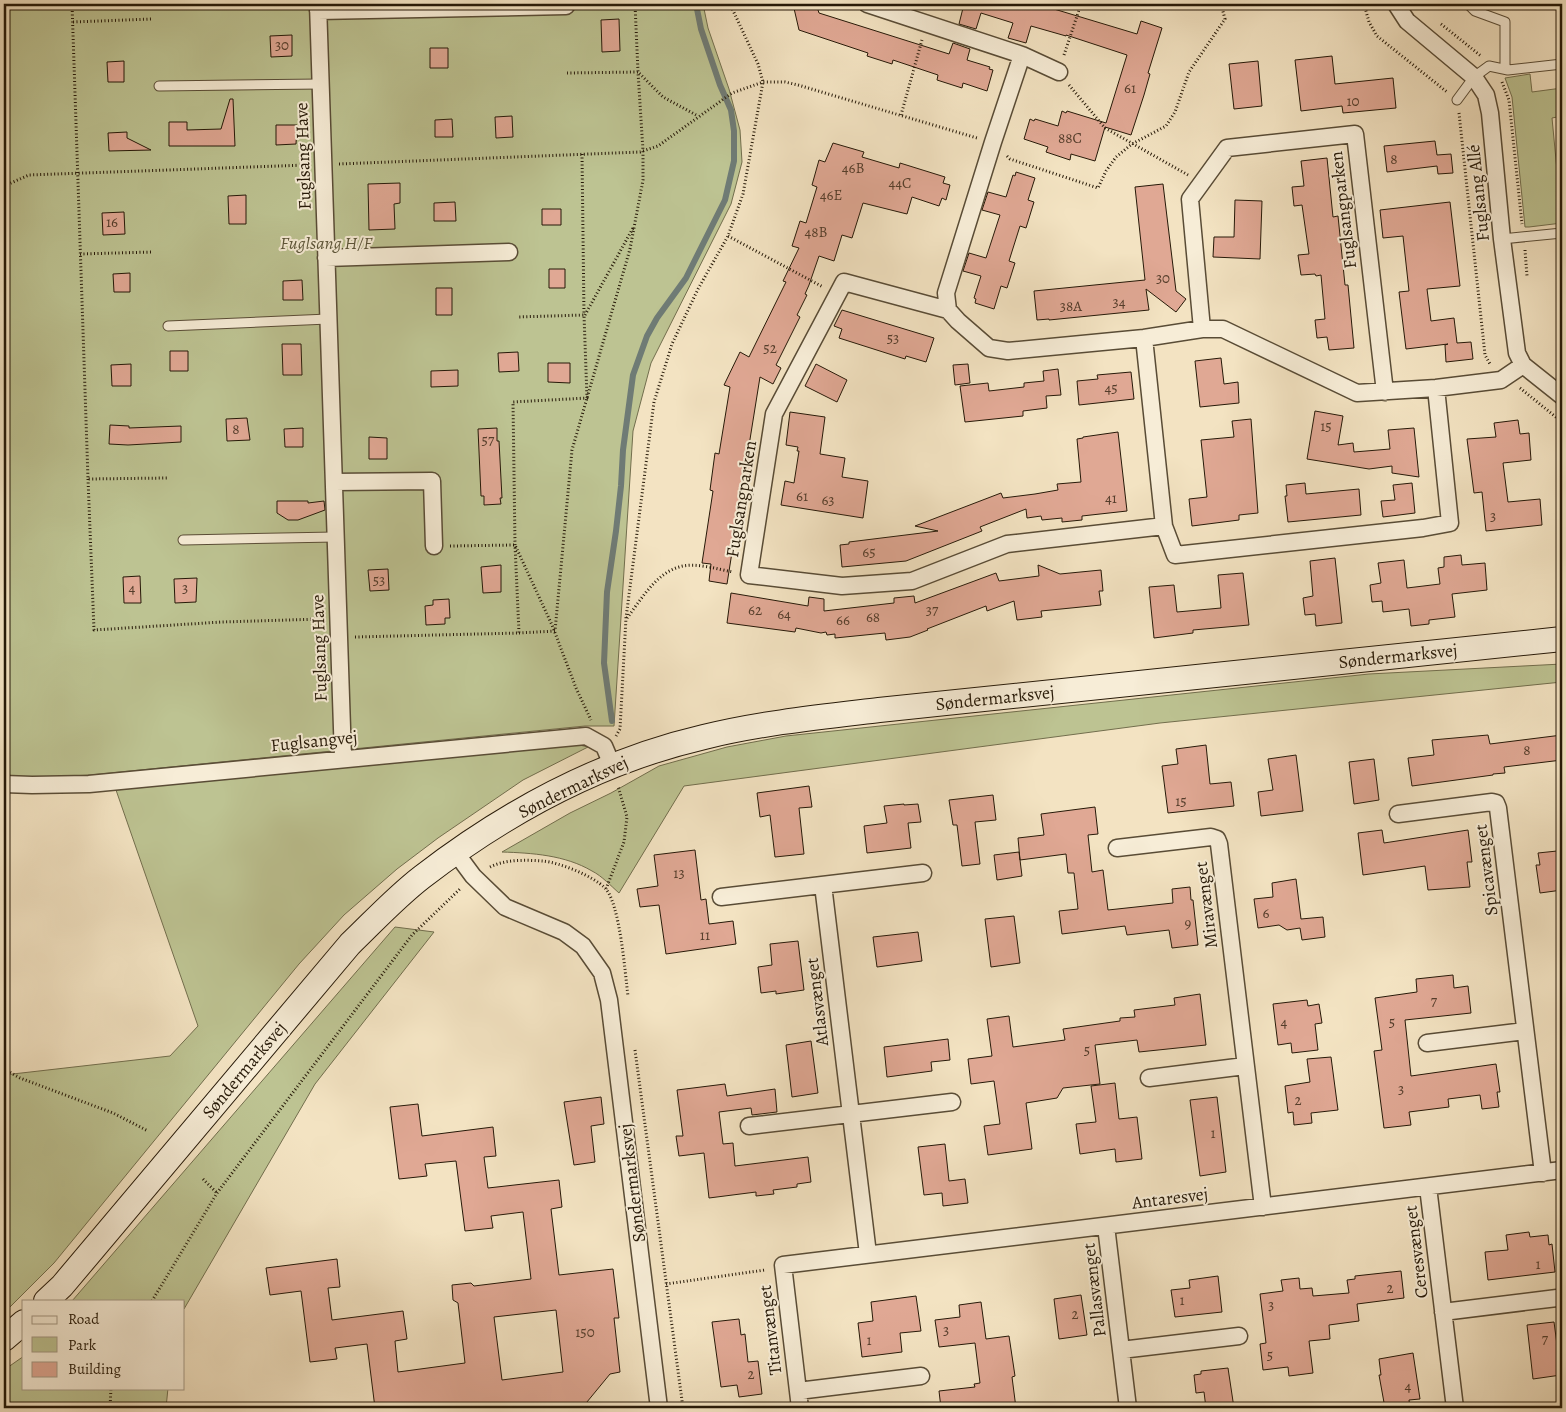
<svg xmlns="http://www.w3.org/2000/svg" width="1566" height="1412" font-family="Alegreya,serif">
  <style>
    .green { fill: #bdc392; stroke: #726e4d }
    .lines { fill: none; stroke-linecap: round; stroke-linejoin: round }
    .stream { stroke: #6f7b75; stroke-width: 6 }
    .building { fill: #e0a894; stroke: #261908; fill-rule: evenodd }
    .lane-casing { stroke: #594c36; stroke-width: 11 }
    .street-casing { stroke: #594c36; stroke-width: 19 }
    .secondary-casing { stroke: #261908; stroke-width: 26 }
    .path { stroke: #261908; stroke-width: 3; stroke-dasharray: 1 2.5; stroke-linecap: butt }
    .lane { stroke: #f7edd7; stroke-width: 9 }
    .street { stroke: #f7edd7; stroke-width: 16 }
    .secondary { stroke: #f7edd7; stroke-width: 24 }
    .labels { text-anchor: middle; stroke-width: 4; stroke-linejoin: round; paint-order: stroke }
    .number-label { font-size: 15px; fill: #543d2b }
    .street-label { font-size: 18px; fill: #261908; stroke: #f7edd7 }
    .park-label { font-size: 18px; font-style: italic; fill: #5b5438; stroke: #f7edd7 }
  </style>
  <rect width="100%" height="100%" fill="#f3e3c2"/>
  <filter id="stains"><feTurbulence type="fractalNoise" baseFrequency=".004" numOctaves="4"/><feColorMatrix values="0 0 0 0 .2 0 0 0 0 .09 0 0 0 0 .02 0 0 0 .5 -.17"/></filter>
  <radialGradient id="worn" r=".72"><stop offset=".6" stop-color="#630" stop-opacity="0"/><stop offset="1" stop-color="#630" stop-opacity=".3"/></radialGradient>
  <path class="green" d="M4,4h699l5,24 21,61 11,41 2,32 -11,42 -80,159 -18,68 -19,295h-29l-495,49 -58,3 -28,-2z
    M1530,74l2,18 30,-4v28l-10,2 10,105 -33,4h-4l-13,-130 -7,-19z
    M1562,664v18l-402,41 -476,63 -65,107c-8,-7 -17,-17 -27,-22 -27,-16 -60,-18 -90,-19l68,-39 41,-20 48,-27 68,-19 59,-11 583,-62z
    M571,743l17,4 -65,33 -85,58 -41,31 -53,46 -45,49 -245,299 -50,50v-238l166,-19 28,-30 -82,-236z
    M395,927l39,5 -119,152 -131,225v-8h-112z
    M24,1356v32h144l-2,20h-162v-38z"/>
  <g class="lines">
    <path class="stream" d="M612,721l-8,-58 3,-71 9,-61 5,-45 2,-36 10,-75 14,-39 10,-18 29,-40 39,-78 9,-39v-30l-3,-21 -11,-25 -19,-56 -5,-25"/>
  </g>
  <path class="building" d="M793,4h23l3,9 130,41 4,-11 17,6 -3,11 23,7 -1,2 4,1 -6,21 -24,-8 -1,5 -25,-8 1,-5 -45,-15 -1,4 -25,-8 1,-3 -69,-23z
    M964,4h91l-1,5 83,25 4,-13 21,7 -14,45 2,1 -6,21 -13,40 -26,-8 -10,34 -24,-7 -1,6 -24,-8 2,-5 -24,-8 6,-20 4,2 1,-2 23,7 4,-15 4,2 1,-2 39,12 21,-68 -61,-20v1l-35,-10 -5,17 -18,-5 5,-15 -32,-10 -5,16 -17,-5z
    M619,19l1,32 -18,1 -1,-32z
    M292,35v21l-21,1 -1,-21z
    M430,48h18v20h-18z
    M1332,56l3,28 58,-6 3,30 -53,5 -1,-7 -41,5 -6,-51z
    M124,61v21h-16l-1,-20z
    M1258,61l4,45 -28,3 -5,-45z
    M230,99h3l2,47h-66v-24h18v8l34,-1z
    M512,116l1,21 -17,1 -1,-21z
    M452,119l1,18h-18v-17z
    M276,125h21l-1,19 -20,1z
    M127,132v6l24,12 -42,1 -1,-18z
    M1435,141l2,14 14,-1 2,19 -15,1 -1,-8 -50,6 -3,-26z
    M833,143l31,9 -2,5 37,11 1,-5 45,14 -2,6 7,2 -4,15 -4,-2 -3,8 -27,-9 -5,17 -44,-11 -11,35 -10,-3 -8,26 -15,-5 -10,29 -4,9 2,1 -10,20 3,2 -24,48 5,3 -8,16 -13,-7 -13,81 6,1 -2,18 -7,-1 -17,108 -18,-3 2,-17 -9,-1 11,-72 -3,-1 5,-37 4,1 11,-67 -6,-2 16,-33 9,5 37,-75 -3,-1 16,-33 -7,-2 8,-25 6,2 11,-36 -5,-2 7,-25 6,2z
    M1327,158l6,59 5,-1 7,69h3l6,63 -25,2 -2,-13 -10,1 -2,-18 10,-1 -4,-44 -5,1 -1,-2 -14,1 -3,-20 11,-1 -7,-49 -8,1 -2,-19 12,-1 -3,-25z
    M1016,172l19,6 -7,22 6,2 -8,26 -6,-2 -11,35 6,2 -8,25 -6,-2 -7,23 -19,-6 1,-4 -2,-1 7,-22 -18,-5 6,-18 17,5 14,-43 -18,-5 6,-18 18,5 7,-22 2,1z
    M400,183v20l-6,1 1,25 -26,1 -1,-46z
    M1163,184l13,107 10,8 -10,13 -30,-23 3,21 -100,10v-1l-12,1 -3,-29 111,-11 -10,-93z
    M246,195v29h-17l-1,-28z
    M1235,200l27,1 -2,58 -47,-2 1,-20h20z
    M455,202l1,19h-22v-18z
    M1450,202l10,84 -33,3 4,32 23,-3 3,25 14,-1 2,17 -27,3 -1,-17 3,-1 -42,5 -7,-57 10,-1 -6,-55 -20,2 -3,-28z
    M542,209h19v16h-19z
    M124,212l1,22 -22,1 -1,-22z
    M549,269h16v19h-16z
    M130,273v19h-16l-1,-18z
    M302,280l1,20h-20v-19z
    M436,288h16v27h-16z
    M842,310l92,28 -8,24 -20,-6 -1,3 -66,-21 3,-9 -8,-3z
    M282,344h19l1,31h-19z
    M170,351h18v20h-18z
    M518,352l1,19 -20,1 -1,-19z
    M1221,358l3,26 14,-2 1,21 -39,4 -5,-46z
    M548,363h22v20l-22,-1z
    M131,364v22h-19l-1,-21z
    M816,364l31,16 -10,22 -32,-16z
    M968,364l2,19 -15,2 -2,-20z
    M1058,369l3,26 -15,1 1,12 -24,3v5l-58,6 -5,-36 28,-3 1,8 35,-4v-4l20,-2 -1,-10z
    M458,370v16l-27,1v-16z
    M1131,372l3,27 -55,6 -2,-24 21,-2 -1,-4z
    M1315,411l28,5 -5,29 15,-2 1,9 36,-3 -2,-19 26,-2 5,49 -27,-4v-7l-23,3 -62,-10z
    M790,412l35,5 -5,37 25,4 -3,19 26,4 -5,37 -82,-13 4,-24 9,2 5,-32h-2l1,-4 -12,-2z
    M247,418l3,22 -23,1 -1,-22z
    M1251,419l7,94 -19,2v5l-47,6 -3,-27 18,-2 -6,-57 33,-3 -2,-16z
    M1518,420l2,14 9,-1 2,27 -28,3 5,39 32,-3 2,26 -56,6 -4,-39 -8,1 -7,-54 29,-2 -2,-14z
    M110,425l19,1v2l52,-2v16l-53,3 -19,-1z
    M303,428v19h-18l-1,-18z
    M497,428v13h2l3,57h-2l1,6 -17,1v-9h-3l-3,-67z
    M1118,432l9,79 -45,5v4l-20,2v-4l-20,2 -1,-4 -14,2 -1,-9 -46,18 2,4 -76,30 -64,6 -2,-22 9,-1v-2l89,-11 -23,-5 86,-33 2,5 32,-4 23,-4 -1,-6 24,-2 -4,-43 6,-1v-1z
    M369,437l18,1v21h-18z
    M1305,483l1,11 53,-5 2,26 -73,7 -3,-26h2l-1,-11z
    M1412,483l3,30 -32,4 -2,-16 14,-1 -2,-15z
    M277,501h31v2l16,-2 1,9 -27,10h-10l-11,-7z
    M1461,555l1,10 23,-2 2,27 -35,4 3,23 -26,3v4l-18,2 -2,-17 -26,3 -1,-11 -10,1 -2,-17 11,-2 -3,-20 26,-3 3,28 33,-4 -2,-16 6,-1v-10z
    M1335,558l7,65 -26,3 -1,-12 -10,1 -2,-17 10,-2 -3,-35z
    M501,565v27l-18,1 -2,-26z
    M1038,565l22,9 41,-4 2,21h-4l2,14 -60,6 1,6 -25,3 -3,-19 -27,10 -1,-5 -59,23 1,1 -18,7 -24,3 -1,-7 -50,5v-4l-8,1 -1,-3 -5,1 -25,-5 -1,4 -68,-9 4,-30 77,13 1,-9 15,2v12l70,-8v-5l20,-2 1,7 81,-30 3,8 40,-5z
    M388,569l1,21 -19,1 -2,-21z
    M1243,573l6,52 -56,5v3l-39,5 -5,-51 25,-2 3,27 44,-4 -3,-33z
    M140,576l1,27h-17l-1,-26z
    M197,578l-1,24 -21,1 -1,-24z
    M449,599l1,19h-5v6l-19,1 -1,-19 8,-1v-5z
    M1488,735l2,9 72,-9v25l-58,7 1,6 -12,1v1l-81,11 -4,-28 26,-3 -2,-15z
    M1206,745l4,39 21,-2 3,24 -66,7 -6,-47 16,-2 -2,-15z
    M1296,755l7,56 -42,5 -3,-24 15,-2 -5,-31z
    M1374,759l5,41 -25,4 -5,-42z
    M809,786l3,21 -13,1 5,46 -29,3 -5,-42 -10,2 -3,-24z
    M993,795l3,25 -21,2 5,42 -18,2 -5,-41h-4l-4,-25z
    M904,804v1l14,-1 3,18 -13,1 3,25 -44,5 -3,-27 23,-3 -3,-17z
    M1095,807l3,27 -10,1 4,37 11,-2 5,40 65,-7 -1,-14 18,-2 1,13h2l5,45 -26,3 -3,-18 -42,5 -2,-9 -63,8 -3,-23 19,-2 -4,-36h-6l-2,-19 -46,6 -2,-22 26,-3 -3,-21z
    M1382,830l2,13 84,-13 4,32h-5l3,25 -42,3 -3,-24 -62,9 -5,-42z
    M695,850l6,50 5,-1 3,25 24,-3 3,23 -70,10 -7,-49 -19,2 -3,-18 21,-3 -4,-31z
    M1557,851l2,11h3v28l-22,3 -4,-28h4l-2,-12z
    M1019,852l3,24 -25,4 -3,-25z
    M1296,879l5,40 22,-2 2,20 -23,3 -2,-12 -13,2 -8,-5 -21,3 -4,-29 19,-2 -1,-14z
    M1014,916l6,47 -29,4 -6,-48z
    M918,932l4,29 -45,6 -4,-30z
    M798,941l6,49 -28,4v-3l-15,2 -3,-26 14,-2 -2,-21z
    M1453,975l1,13 14,-2 3,27 -66,7 6,56 85,-12 4,28h-3l2,15 -17,2 -2,-14 -32,4 1,8 -40,5 2,13 -27,3 -10,-77 8,-1 -7,-52 42,-6 -1,-13z
    M1200,994l6,51 -67,7 -2,-12 -42,5 5,39 -37,4 -6,10 -31,5 6,46 -44,6 -4,-29 16,-2 -6,-43 -23,3 -3,-25 24,-3 -5,-37 22,-3 4,31 52,-7 -2,-11 57,-8v-3l15,-1 -1,-7 41,-5 -1,-7z
    M1307,1000l1,6 11,-2 3,19 -7,1 3,26 -26,3 -1,-10 -13,2 -5,-41z
    M948,1039l2,21 -19,2 1,9 -45,6 -3,-30z
    M811,1041l7,52 -26,4 -6,-52z
    M1331,1057l7,53 -27,3 1,10 -18,2 -1,-13 -5,1 -3,-27 25,-4 -3,-23z
    M1115,1083l4,36 18,-2 5,42 -26,3 -1,-13 -35,5 -4,-30 20,-2 -5,-36z
    M725,1084l2,12 48,-7 2,23 -25,3 -1,-7 -32,4 4,32 10,-1 2,23 73,-9 3,25 -14,2v3l-24,3 1,4 -18,2v-4l-47,6 -5,-45 -25,3 -3,-20h7l-6,-46z
    M601,1097l3,27 -13,2 4,36 -21,3 -10,-63z
    M1217,1097l9,75 -26,4 -10,-76z
    M418,1104l4,32 71,-9 3,29 -12,1 4,31 71,-8 3,27 -11,2 8,66 54,-6 6,49h-5l6,54 -10,2 -28,34h-112v-5l-45,5h-50l-8,-64 -32,4 2,11 -27,3 -9,-71 -31,4 -4,-27 71,-9 3,28 -12,1 4,32 71,-9 4,28 -12,2 3,31 67,-9 -7,-60 -5,-3 -1,-15 19,-2 3,3 57,-7 -8,-67 -32,4 2,12 -28,3 -9,-70 -31,3 2,12 -28,3 -9,-72zM556,1310l7,62 -61,8 -8,-63z
    M945,1144l4,37 16,-2 3,24 -25,3 -1,-13 -18,2 -6,-48z
    M1529,1232l1,5 18,-2 1,10 3,-1 3,28 -67,8 -3,-28 23,-2 -2,-15z
    M1401,1271l3,27 -47,6 2,17 -30,4 1,14 -21,2 4,32 -24,3 -1,-9 -25,3 -3,-26 6,-1 -6,-49 23,-3 -2,-11 18,-2 1,11 12,-1 1,8 36,-3 -2,-13 8,-1v-3z
    M1218,1276l4,36 -47,5 -4,-27 19,-2 -1,-8z
    M1081,1295l6,40 -28,4 -5,-40z
    M916,1296l5,35 -21,2 2,19 -40,5 -4,-34 15,-2 -2,-19z
    M981,1302l5,37 23,-3 6,40 -3,1 4,31h-75l-2,-17 36,-4 -1,-3 6,-1 -5,-40 -36,4 -4,-27 25,-3 -1,-12z
    M739,1319l2,16 4,-1 3,28 10,-1 4,33 -23,3 -2,-12 -16,2 -9,-65z
    M1554,1322l7,53 -28,4 -6,-54z
    M1413,1353l7,46 -11,1 1,8h-25l-6,-33h2l-2,-16z
    M1228,1368l6,40h-28l-2,-16 -8,1 -2,-18 7,-1v-3z"/>
  <g class="lines">
    <g class="lane-casing">
      <path id="lane" d="M1468,4l7,7 30,11v47
        M159,86l162,-2
        M1457,100l17,-23 15,-11 19,4 54,-6
        M1502,239l60,-6
        M168,326l160,-7
        M183,540l152,-3"/>
    </g>
    <g class="street-casing">
      <path id="street" d="M318,4l25,754
        M867,4l155,51 37,17
        M1396,4l11,17 67,56 12,18 4,18 12,126 15,114 6,12 39,31
        M318,11l248,-5
        M1022,55l-29,87 -47,151 2,17 10,11 31,27 19,3 136,-13 58,-9h21l134,64 79,-5 65,-8 22,-15
        M326,258l183,-6
        M948,310l-104,-28 -70,132 -25,161 93,11 70,-5 95,-37 157,-18
        M1202,329l-12,-130 37,-51 128,-14 30,258
        M1144,338l20,188 11,29 248,-27 27,-5 -14,-135
        M334,482l98,-1 2,65
        M4,784l28,1 57,-1 497,-48 18,10 8,19
        M1398,814l94,-12 4,1 2,5 45,365
        M1117,848l94,-11 6,2 2,5 44,363
        M456,853l17,23 32,31 59,25 19,14 19,27 7,27 50,408
        M823,885l45,369
        M721,897l202,-24
        M1427,1043l98,-12
        M1149,1078l96,-12
        M749,1126l203,-24
        M1428,1187l27,221
        M1106,1226l22,182
        M1443,1312l114,-14
        M1121,1350l118,-14
        M798,1391l123,-15
        M800,1408l-17,-143 779,-95"/>
    </g>
    <g class="secondary-casing">
      <path id="secondary" d="M46,1301l16,-15 288,-342c24,-23 46,-47 72,-67 83,-64 179,-116 282,-140 57,-14 116,-20 175,-27l683,-71
        M4,1339l20,-17"/>
    </g>
    <path class="path" d="M72,4l16,475 79,-1
      M635,4l3,68 25,25 35,19
      M1364,4l5,18 8,14 70,56
      M73,22l79,-3
      M1441,24l40,32
      M1064,55l17,-51
      M1502,82l7,18 13,124
      M1069,85l36,43 83,47
      M1459,113l26,242 5,9
      M901,115l21,-75
      M582,154l2,161
      M1007,156l3,3 88,29 8,-17 10,-14 16,-13 34,-18 9,-14 14,-40 36,-53 -4,-15
      M339,164l301,-12 18,-6 74,-53 31,-11h22l13,3 179,53
      M4,186l25,-11 277,-10
      M728,236l95,51
      M1525,250l2,26
      M80,254l72,-2
      M585,315l48,-87
      M1520,388l42,34
      M88,479l6,151 128,-8 99,-3
      M450,546l65,-1 37,80 24,63 15,32
      M627,618c14,-18 28,-44 52,-51 16,-5 38,2 54,5
      M519,633l36,-2 17,-181 58,-201 13,-69v-29l-5,-79 -71,1
      M355,637l164,-4 -4,-88 -2,-143 74,-4 -3,-83 -67,2
      M616,736l4,-7 6,-111 28,-216 18,-58 26,-55 30,-53 15,-42 20,-112 -5,-18 -28,-60
      M490,867c16,-8 36,-7 53,-6 18,2 50,15 62,27 15,15 20,85 23,108
      M606,889l18,-47 3,-25 -9,-31
      M635,1050l48,358
      M4,1069l16,9 93,35 35,18
      M203,1179l14,14
      M666,1284l99,-14
      M152,1301l65,-108 195,-258 49,-47
      M110,1408l1,-20"/>
    <use href="#lane" class="lane"/>
    <use href="#street" class="street"/>
    <use href="#secondary" class="secondary"/>
  </g>
  <g class="labels">
    <g class="number-label">
      <text x="282" y="50">30</text>
      <text x="1130" y="93">61</text>
      <text x="1353" y="106">10</text>
      <text x="1070" y="143">88C</text>
      <text x="1394" y="164">8</text>
      <text x="853" y="173">46B</text>
      <text x="900" y="188">44C</text>
      <text x="831" y="200">46E</text>
      <text x="112" y="227">16</text>
      <text x="816" y="237">48B</text>
      <text x="1163" y="283">30</text>
      <text x="1119" y="307">34</text>
      <text x="1071" y="311">38A</text>
      <text x="893" y="343">53</text>
      <text x="770" y="353">52</text>
      <text x="1111" y="393">45</text>
      <text x="1326" y="431">15</text>
      <text x="236" y="434">8</text>
      <text x="488" y="445">57</text>
      <text x="802" y="501">61</text>
      <text x="1111" y="503">41</text>
      <text x="828" y="505">63</text>
      <text x="1493" y="521">3</text>
      <text x="869" y="557">65</text>
      <text x="379" y="585">53</text>
      <text x="132" y="593">4</text>
      <text x="185" y="593">3</text>
      <text x="755" y="615">62</text>
      <text x="932" y="615">37</text>
      <text x="784" y="619">64</text>
      <text x="873" y="622">68</text>
      <text x="843" y="625">66</text>
      <text x="1527" y="755">8</text>
      <text x="1181" y="806">15</text>
      <text x="679" y="878">13</text>
      <text x="1266" y="918">6</text>
      <text x="1188" y="928">9</text>
      <text x="705" y="940">11</text>
      <text x="1434" y="1006">7</text>
      <text x="1284" y="1027">4</text>
      <text x="1392" y="1027">5</text>
      <text x="1087" y="1055">5</text>
      <text x="1401" y="1094">3</text>
      <text x="1298" y="1105">2</text>
      <text x="1213" y="1138">1</text>
      <text x="1538" y="1269">1</text>
      <text x="1390" y="1293">2</text>
      <text x="1182" y="1305">1</text>
      <text x="1271" y="1310">3</text>
      <text x="1075" y="1319">2</text>
      <text x="946" y="1335">3</text>
      <text x="585" y="1337">150</text>
      <text x="1545" y="1344">7</text>
      <text x="869" y="1345">1</text>
      <text x="1270" y="1360">5</text>
      <text x="751" y="1379">2</text>
      <text x="1408" y="1391">4</text>
    </g>
    <g class="street-label">
      <text transform="translate(303 156) rotate(-92)" y="6">Fuglsang Have</text>
      <text transform="translate(1478 193) rotate(-96)" y="6">Fuglsang Allé</text>
      <text transform="translate(1343 210) rotate(-97)" y="6">Fuglsangparken</text>
      <text transform="translate(741 499) rotate(-81)" y="6">Fuglsangparken</text>
      <text transform="translate(319 648) rotate(-92)" y="6">Fuglsang Have</text>
      <text transform="translate(1398 656) rotate(-6)" y="6">Søndermarksvej</text>
      <text transform="translate(995 698) rotate(-6)" y="6">Søndermarksvej</text>
      <text transform="translate(314 741) rotate(-6)" y="6">Fuglsangvej</text>
      <text transform="translate(573 787) rotate(-26)" y="6">Søndermarksvej</text>
      <text transform="translate(1486 870) rotate(-97)" y="6">Spicavænget</text>
      <text transform="translate(1206 905) rotate(-97)" y="6">Miravænget</text>
      <text transform="translate(817 1002) rotate(-97)" y="6">Atlasvænget</text>
      <text transform="translate(244 1070) rotate(-50)" y="6">Søndermarksvej</text>
      <text transform="translate(632 1183) rotate(-97)" y="6">Søndermarksvej</text>
      <text transform="translate(1170 1198) rotate(-7)" y="6">Antaresvej</text>
      <text transform="translate(1416 1252) rotate(-97)" y="6">Ceresvænget</text>
      <text transform="translate(1094 1290) rotate(-97)" y="6">Pallasvænget</text>
      <text transform="translate(770 1330) rotate(-97)" y="6">Titanvænget</text>
    </g>
    <g class="park-label">
      <text x="326" y="249">Fuglsang H/F</text>
    </g>
  </g>
  <rect width="1566" height="1412" fill="none" stroke="#f3e3c2" stroke-width="20"/>
  <rect x="5" y="5" width="1556" height="1402" fill="none" stroke="#261908" stroke-width="2.5"/>
  <rect x="10" y="10" width="1546" height="1392" fill="none" stroke="#261908"/>
  <rect x="22" y="1300" width="162" height="90" fill="#f7edd7" stroke="#a39884"/>
  <rect x="32" y="1316" width="25" height="8" fill="#f7edd7" stroke="#a39884"/>
  <text x="68" y="1324" font-size="15" fill="#261908">Road</text>
  <rect x="32" y="1337" width="25" height="15" fill="#bdc392" stroke="#a39884"/>
  <text x="68" y="1350" font-size="15" fill="#261908">Park</text>
  <rect x="32" y="1362" width="25" height="15" fill="#e0a894" stroke="#a39884"/>
  <text x="68" y="1374" font-size="15" fill="#261908">Building</text>
  <rect width="100%" height="100%" filter="url(#stains)"/>
  <rect width="100%" height="100%" fill="url(#worn)"/>
</svg>
